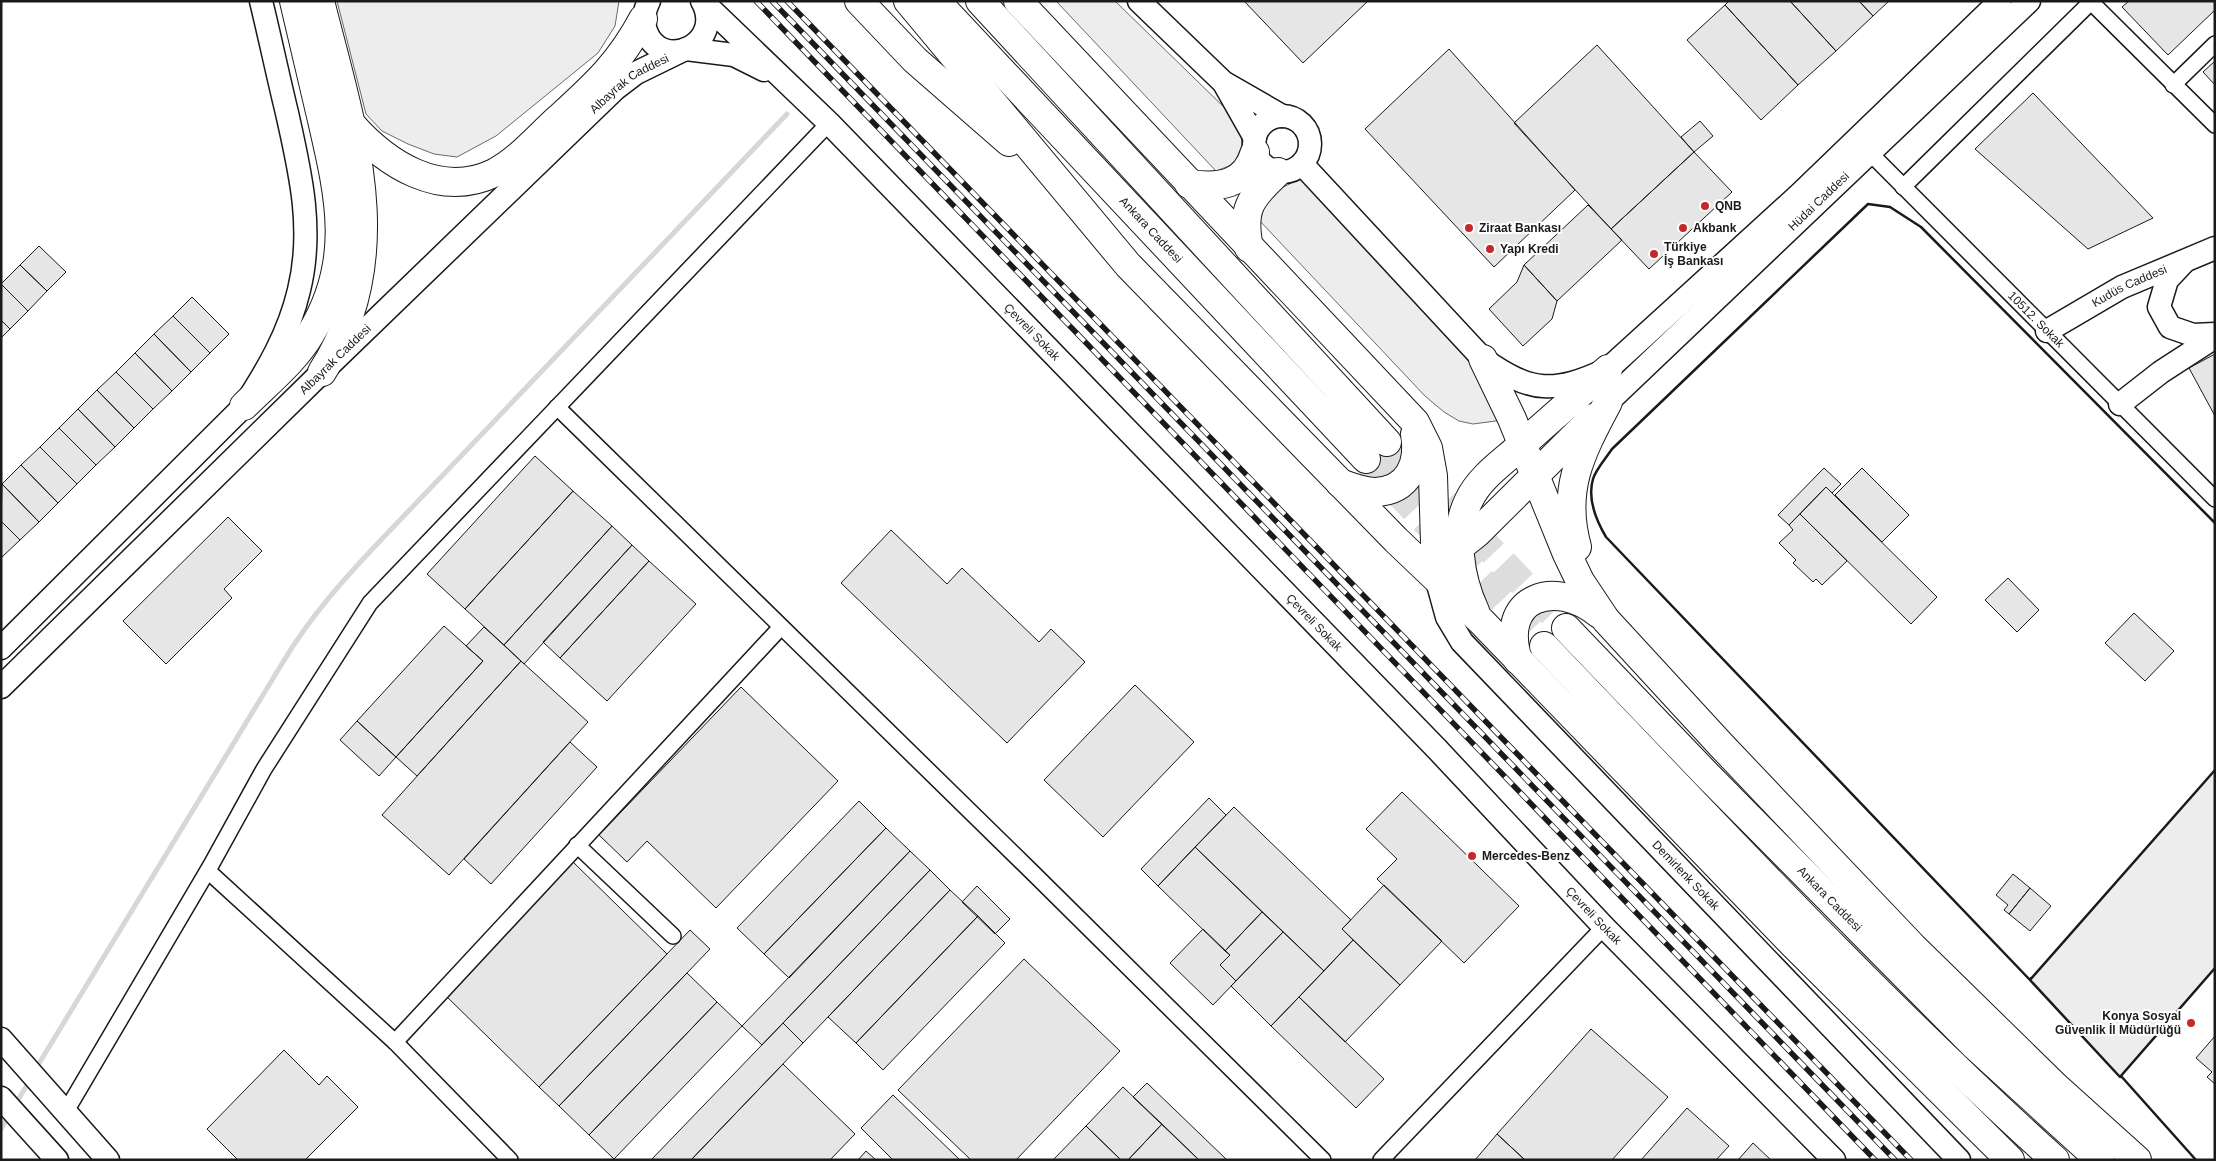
<svg xmlns="http://www.w3.org/2000/svg" width="2216" height="1161" font-family="Helvetica,sans-serif">
  <style>
    .built { fill: #ededed; stroke: #6a6a6a }
    .lines { fill: none; stroke-linecap: round; stroke-linejoin: round }
    .stream { stroke: #d7d7d7; stroke-width: 5 }
    .building { fill: #e6e6e6; stroke: #1a1a1a }
    .highway-tunnel { stroke: #ddd; stroke-width: 28; stroke-dasharray: 28 14; stroke-linecap: butt }
    .street-casing { stroke: #1a1a1a; stroke-width: 18 }
    .secondary-casing { stroke: #1a1a1a; stroke-width: 25 }
    .highway-casing { stroke: #1a1a1a; stroke-width: 30 }
    .street { stroke: #fff; stroke-width: 15 }
    .secondary { stroke: #fff; stroke-width: 22 }
    .highway { stroke: #fff; stroke-width: 28 }
    .rail-casing { stroke: #1a1a1a; stroke-width: 5.5 }
    .rail { stroke: #fff; stroke-width: 4; stroke-dasharray: 11; stroke-linecap: butt }
    .wall { stroke: #1a1a1a; stroke-width: 2.5 }
    .poi-dot { fill: #c62828; stroke: #fff; stroke-width: 2 }
    .labels { text-anchor: middle; stroke-width: 4; stroke-linejoin: round; paint-order: stroke }
    .street-label { font-size: 12px; fill: #1a1a1a; stroke: #fff }
    .poi-label { font-size: 12px; font-weight: bold; fill: #1a1a1a; stroke: #fff; text-anchor: start }
  </style>
  <rect width="100%" height="100%" fill="#fff"/>
  <path class="built" d="M337,1h282l-4,25 -17,27 -102,83 -39,21 -23,-3 -26,-10 -26,-13 -16,-17z
    M1056,1h59l114,111 12,23 1,10 -6,15 -7,6 -13,5z
    M1306,176l182,207 15,37 -30,4 -14,-3 -15,-9 -19,-16 -167,-177v-7l17,-21z
    M2215,770v198l-95,109 -90,-97z"/>
  <g class="lines">
    <path class="stream" d="M35,1070l248,-408c27,-45 60,-82 96,-120l408,-428
      M15,1105l15,-25
      M1,1129l8,-13"/>
  </g>
  <path class="building" d="M1244,1h124l-65,62z
    M1729,1h61l46,50 -38,34 -73,-80z
    M1790,1h69l14,15 -37,35z
    M1859,1h30l-16,15z
    M2129,1h86v9l-47,45 -46,-48z
    M1725,5l73,80 -37,35 -74,-80z
    M1597,45l97,107 -83,77 -97,-106z
    M1449,49l126,141 -81,77 -129,-138z
    M2215,61v24l-12,-13z
    M2033,93l120,125 -65,31 -113,-100z
    M1700,121l13,15 -19,16 -13,-15z
    M1694,152l38,40 -83,77 -38,-40z
    M1588,205l34,35 -65,61 -33,-36z
    M39,246l27,26 -19,19 -27,-26z
    M20,265l27,26 -19,20 -27,-27z
    M1524,265l33,36 -5,18 -29,27 -34,-37 28,-27z
    M1,284l27,27 -18,18 -9,-9z
    M192,297l37,37 -19,19 -37,-37z
    M173,316l37,37 -19,19 -37,-38z
    M1,320l9,9 -9,9z
    M154,334l37,38 -19,19 -37,-38z
    M135,353l37,38 -19,18 -37,-37z
    M2215,354v62l-26,-48z
    M116,372l37,37 -19,19 -37,-38z
    M97,390l37,38 -19,19 -37,-38z
    M78,409l37,38 -19,18 -37,-37z
    M59,428l37,37 -19,19 -37,-37z
    M40,447l37,37 -19,19 -37,-38z
    M535,456l38,35 -108,118 -38,-35z
    M21,465l37,38 -19,19 -37,-38z
    M1824,468l17,16 -9,9 -6,-6 -37,38 -11,-10z
    M1862,468l47,47 -27,27 -47,-47z
    M2,484l37,38 -19,18 -19,-19z
    M1826,487l111,110 -26,27 -111,-110z
    M573,491l39,35 -108,119 -39,-36z
    M1800,514l47,47 -25,24 -6,-6 -3,3 -20,-19 3,-3 -17,-17 14,-13 -4,-5z
    M228,517l34,34 -38,38 8,9 -66,66 -43,-43z
    M1,521l19,19 -19,18z
    M612,526l20,19 -108,119 -20,-19z
    M891,530l56,54 15,-16 77,74 12,-13 34,33 -78,81 -166,-160z
    M632,545l17,16 -89,97 -17,-16z
    M649,561l47,43 -89,97 -47,-43z
    M2008,578l31,32 -22,22 -32,-32z
    M2134,613l40,38 -29,30 -40,-38z
    M444,626l39,35 -87,96 -39,-36z
    M484,627l37,34 -104,115 -21,-19 87,-96 -17,-15z
    M521,661l67,61 -139,153 -67,-60z
    M1135,685l59,57 -91,95 -59,-57z
    M741,687l97,94 -122,127 -69,-67 -20,21 -28,-27z
    M357,721l39,36 -17,19 -39,-36z
    M570,742l27,25 -106,117 -27,-25z
    M1402,792l117,114 -55,57 -87,-84 20,-20 -31,-30z
    M1209,798l17,17 -68,71 -17,-17z
    M859,801l27,27 -122,126 -27,-26z
    M1234,807l117,113 -9,9 11,11 -29,31 -129,-124z
    M886,828l24,23 -121,127 -25,-24z
    M1195,847l67,65 -37,39 -67,-65z
    M910,851l20,19 -168,175 -20,-19z
    M572,861l95,93 -128,133 -95,-93z
    M930,870l20,20 -147,153 -20,-20z
    M2013,874l17,14 -21,26 -5,-4 4,-5 -12,-10z
    M1384,885l58,56 -42,44 -58,-56z
    M977,886l33,33 -15,15 -33,-32z
    M2030,888l21,18 -21,25 -21,-17z
    M950,890l28,26 -122,127 -28,-26z
    M1262,912l21,20 -47,49 -16,-16 10,-10 -5,-4z
    M978,916l27,27 -122,127 -27,-27z
    M1203,929l27,26 -10,10 16,16 -23,24 -43,-42z
    M690,930l20,19 -151,157 -20,-19z
    M1283,932l41,39 -53,55 -40,-40z
    M1353,940l47,45 -55,57 -46,-45z
    M1024,959l96,92 -104,109h-45l-73,-70z
    M687,973l30,29 -128,133 -30,-29z
    M1299,997l85,82 -28,29 -85,-82z
    M717,1002l25,24 -128,133 -25,-24z
    M783,1023l20,20 -112,117h-40z
    M1591,1029l77,68 -56,63h-87l-28,-26z
    M2215,1036v48l-8,-7 5,-5 -16,-14z
    M284,1050l35,35 8,-9 31,31 -53,53h-67l-31,-31z
    M783,1064l72,70 -25,26h-139z
    M1147,1083l80,77h-28l-66,-63z
    M1123,1087l39,37 -34,36h-7l-35,-34z
    M893,1095l67,65h-67l-32,-32z
    M1687,1108l42,38 -13,14h-75z
    M1162,1124l37,36h-71z
    M1086,1126l35,34h-68z
    M1497,1134l28,26h-50z
    M1753,1143l18,17h-33z
    M866,1151l10,9h-18z"/>
  <g class="lines">
    <path class="highway-tunnel" d="M1387,442l179,186
      M1366,459l178,187"/>
    <g class="street-casing">
      <g id="street">
        <path d="M2091,2l124,123"/>
        <path d="M2173,85l42,-41"/>
        <path id="s1" d="M1863,146l352,353"/>
        <path d="M1903,187l189,-186"/>
        <path d="M557,407l475,465 291,288"/>
        <path d="M577,845l96,91"/>
        <path d="M208,871l187,171 115,118"/>
        <path d="M395,1042l386,-415"/>
        <path d="M65,1113l146,-248 53,-96 106,-166 459,-480"/>
        <path d="M1381,1160l223,-233"/>
      </g>
    </g>
    <g class="secondary-casing">
      <g id="secondary">
        <path d="M649,1c-5,10 -7,19 -3,30 15,42 80,13 56,-30"/>
        <path d="M1139,1l84,81 59,34"/>
        <path id="s2" d="M703,2l126,121 607,625 168,179 230,233"/>
        <path d="M686,49l48,6 30,15"/>
        <path d="M1225,85l30,53"/>
        <circle cx="1282" cy="144" r="28"/>
        <path d="M1302,164l181,195c48,34 71,35 125,10l192,-175 200,-193"/>
        <path d="M2183,263l-16,17 -8,27 11,20 23,8 22,-1"/>
        <path id="s3" d="M2047,331l75,-44 93,-39"/>
        <path id="s4" d="M1608,402l421,-401"/>
        <path d="M2120,404l41,-32 54,-35"/>
        <path id="s5" d="M1436,577l11,40 15,25 497,518"/>
        <path d="M1,648l243,-242c24,-37 45,-73 55,-116 15,-61 1,-119 -12,-177 -9,-37 -17,-75 -26,-112"/>
        <path id="s6" d="M1,687l321,-315 293,-283 21,-16 45,-22"/>
        <path d="M1,1039l107,121"/>
        <path d="M1,1098l56,62"/>
      </g>
    </g>
    <g class="highway-casing">
      <g id="highway">
        <path d="M320,1c31,124 78,254 2,371"/>
        <path d="M859,1l56,59 94,82"/>
        <path d="M908,1l220,264 268,275 85,81 312,323 217,216"/>
        <path id="s7" d="M936,1l430,458"/>
        <path d="M980,1l407,441"/>
        <path d="M1018,1l397,421 13,26 5,28 3,101"/>
        <path d="M351,124c35,40 89,75 143,49 24,-12 44,-36 64,-54 37,-34 61,-55 85,-100"/>
        <path d="M1189,184c30,4 56,2 66,-32"/>
        <path d="M1249,248c-8,-40 1,-49 29,-76"/>
        <path d="M1483,359l29,60 55,135 13,27 26,39 115,125 192,202 143,140 81,73"/>
        <path d="M244,406c23,-23 51,-45 67,-73 45,-73 28,-139 10,-217 -9,-38 -18,-76 -27,-115"/>
        <path d="M1340,483c11,4 23,9 35,9 34,-1 45,-29 40,-58"/>
        <path d="M1577,547c-16,-58 4,-94 31,-145"/>
        <path d="M1450,549l17,-8 10,-8 116,-115"/>
        <path d="M1475,611c-15,-32 -23,-78 -6,-111 10,-21 30,-35 47,-50 30,-27 61,-54 92,-81"/>
        <path id="s8" d="M1566,628l140,146 268,271 126,115"/>
        <path d="M1544,646c167,174 332,352 511,514"/>
        <path d="M1518,660c-20,-63 37,-82 81,-46"/>
      </g>
    </g>
    <use href="#street" class="street"/>
    <use href="#secondary" class="secondary"/>
    <use href="#highway" class="highway"/>
    <g class="rail-casing">
      <path id="rail" d="M756,1l1119,1159
        M772,1l1123,1159
        M787,1l1124,1159"/>
    </g>
    <use href="#rail" class="rail"/>
    <path class="wall" d="M2215,523l-294,-296 -31,-20 -22,-3 -256,245c-6,9 -16,20 -19,30 -6,20 3,41 13,58l424,443 185,-210
      M2031,978l-1,2 90,97 95,-109
      M2121,1076l75,84"/>
  </g>
  <g class="poi-dot">
    <circle cx="1705" cy="206" r="5"/>
    <circle cx="1469" cy="228" r="5"/>
    <circle cx="1683" cy="228" r="5"/>
    <circle cx="1490" cy="249" r="5"/>
    <circle cx="1654" cy="254" r="5"/>
    <circle cx="1472" cy="856" r="5"/>
    <circle cx="2191" cy="1023" r="5"/>
  </g>
  <g class="labels">
    <g class="street-label">
      <text dy="4" stroke="none"><textPath href="#s6" startOffset="872">Albayrak Caddesi</textPath></text>
      <text dy="4" stroke="none"><textPath href="#s4" startOffset="291">Hüdai Caddesi</textPath></text>
      <text dy="4" stroke="none"><textPath href="#s7" startOffset="314">Ankara Caddesi</textPath></text>
      <text dy="4" stroke="none"><textPath href="#s3" startOffset="94">Kudüs Caddesi</textPath></text>
      <text dy="4" stroke="none"><textPath href="#s1" startOffset="245">10512. Sokak</textPath></text>
      <text dy="4" stroke="none"><textPath href="#s2" startOffset="466">Çevreli Sokak</textPath></text>
      <text dy="4" stroke="none"><textPath href="#s6" startOffset="468">Albayrak Caddesi</textPath></text>
      <text dy="4" stroke="none"><textPath href="#s2" startOffset="871">Çevreli Sokak</textPath></text>
      <text dy="4" stroke="none"><textPath href="#s5" startOffset="394">Demirlenk Sokak</textPath></text>
      <text dy="4" stroke="none"><textPath href="#s8" startOffset="378">Ankara Caddesi</textPath></text>
      <text dy="4" stroke="none"><textPath href="#s2" startOffset="1276">Çevreli Sokak</textPath></text>
    </g>
    <g class="poi-label">
      <text x="1715" y="210">QNB</text>
      <text x="1479" y="232">Ziraat Bankası</text>
      <text x="1693" y="232">Akbank</text>
      <text x="1664" y="251">Türkiye<tspan x="1664" dy="14">İş Bankası</tspan></text>
      <text x="1500" y="253">Yapı Kredi</text>
      <text x="1482" y="860">Mercedes-Benz</text>
      <text x="2181" y="1020" text-anchor="end">Konya Sosyal<tspan x="2181" dy="14">Güvenlik İl Müdürlüğü</tspan></text>
    </g>
  </g>
  <rect width="2216" height="1161" fill="none" stroke="#1a1a1a" stroke-width="5"/>
</svg>
